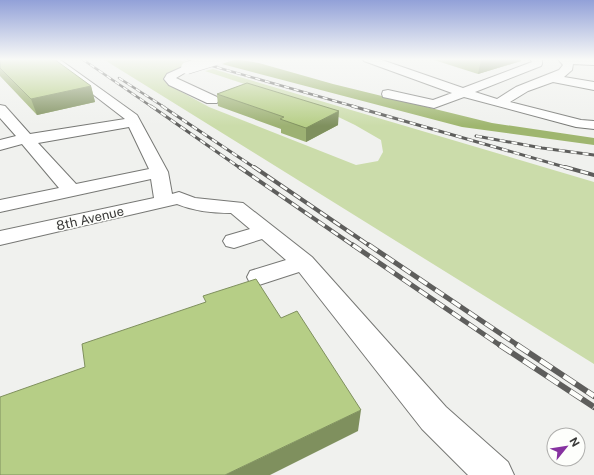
<svg xmlns="http://www.w3.org/2000/svg" width="594" height="475" font-family="'Public Sans',sans-serif">
  <style>
    .green { fill: #cbdcaa }
    .forest { fill: #9fb66f }
    .lines { fill: none; stroke-linecap: round; stroke-linejoin: round }
    .minor-casing { stroke: #777875; stroke-width: 2 }
    .minor { fill: #fff; fill-rule: evenodd }
    .rail-far4-casing { stroke: #5e5e5c; stroke-width: 2.5 }
    .rail-far3-casing { stroke: #5e5e5c; stroke-width: 3 }
    .rail-far2-casing { stroke: #5e5e5c; stroke-width: 4 }
    .rail-far1-casing { stroke: #5e5e5c; stroke-width: 5 }
    .rail-casing { stroke: #5e5e5c; stroke-width: 6 }
    .rail-far4 { stroke: #fdfefb; stroke-width: 1.5; stroke-dasharray: 5; stroke-linecap: butt }
    .rail-far3 { stroke: #fdfefb; stroke-width: 2; stroke-dasharray: 6; stroke-linecap: butt }
    .rail-far2 { stroke: #fdfefb; stroke-width: 2.5; stroke-dasharray: 8; stroke-linecap: butt }
    .rail-far1 { stroke: #fdfefb; stroke-width: 3.5; stroke-dasharray: 10; stroke-linecap: butt }
    .rail { stroke: #fdfefb; stroke-width: 4.5; stroke-dasharray: 14; stroke-linecap: butt }
    .minor-bridge-casing { stroke: #777875; stroke-width: 13; stroke-linecap: butt }
    .minor-bridge { stroke: #fff; stroke-width: 12 }
    .wall { fill: #9db173 }
    .shaded-wall { fill: #7f905e }
    .building { fill: #b6ce86; stroke: #7f905e }
    .labels { text-anchor: middle; stroke-width: 3; stroke-linejoin: round; paint-order: stroke }
    .street-label { font-size: 13px; fill: #393938; stroke: #fdfefb }
  </style>
  <rect width="100%" height="100%" fill="#f0f1ee"/>
  <path class="green" d="M103,59h73l19,6 -29,10 -1,4 2,5 42,23 147,58 22,-4 5,-9 -2,-12 -26,-15 -29,-14 -121,-40 8,-2 381,113v182z"/>
  <path class="forest" d="M236,59l23,4 74,21 159,39 102,15v7l-132,-18 -240,-63z"/>
  <g class="lines">
    <g class="minor-casing">
      <path id="minor" d="M47,59h12l78,56 31,57 4,22 7,-2 16,6 48,5 69,54 134,150 62,55 6,13h-46l-46,-46 -123,-157 -40,13 -9,-2 -3,-6 3,-6 36,-11 -24,-21 -28,9 -8,-2 -3,-5 3,-5 24,-7 -19,-16c-18,0 -37,-2 -54,-9l-177,41v-14l154,-33 -3,-19 -151,33v-12l59,-12 -37,-44 -22,6v-10l16,-4 -16,-18v-13l5,1 25,28 95,-15zM129,127l20,42 -73,15 -38,-41z
        M363,59h16l84,29 69,-26 -2,-3h12v5l-1,2 -66,26 22,7 19,-12 43,-17 4,-5 -5,-6h36v6l-21,-1 -1,6 -8,7 30,5v8l-41,-8 -25,9 -18,11 71,18 13,1v8l-18,-2 -112,-30 -30,11 -51,-11 -1,-3 1,-3 5,-1 45,10 19,-7 -88,-32z
        M187,65l6,3 -17,10 41,19 2,3 -2,3h-10l-38,-18 -5,-6 3,-5z"/>
    </g>
    <use href="#minor" class="minor"/>
    <g class="rail-far4-casing">
      <path id="rail-far4" d="M82,59l70,48
        M188,59l168,48
        M119,78l45,29"/>
    </g>
    <g class="rail-far3-casing">
      <path id="rail-far3" d="M151,106l89,62
        M162,106l93,62
        M352,106l216,62
        M476,136l66,12 52,7"/>
    </g>
    <g class="rail-far2-casing">
      <path id="rail-far2" d="M239,167l115,79
        M254,167l116,79
        M565,167l29,8"/>
    </g>
    <g class="rail-far1-casing">
      <path id="rail-far1" d="M353,245l148,101
        M369,245l150,101"/>
    </g>
    <g class="rail-casing">
      <path id="rail" d="M500,345l94,62
        M517,345l77,51"/>
    </g>
    <use href="#rail-far4" class="rail-far4"/>
    <use href="#rail-far3" class="rail-far3"/>
    <use href="#rail-far2" class="rail-far2"/>
    <use href="#rail-far1" class="rail-far1"/>
    <use href="#rail" class="rail"/>
    <g class="minor-bridge-casing">
      <path id="minor-bridge" d="M187,68l29,-9"/>
    </g>
    <use href="#minor-bridge" class="minor-bridge"/>
  </g>
  <path class="wall" d="M0,59l91,27 4,16 -58,13 -37,-39z
    M431,59h90v2l-43,13z
    M217,94l121,31 -32,17 -25,-9v-4l-63,-23z"/>
  <path class="shaded-wall" d="M483,59h38v2l-43,13 3,-14z
    M91,86l4,16 -58,13 -6,-16z
    M339,111l-1,14 -32,17v-14z
    M361,410l-3,21 -88,44h-45z"/>
  <path class="building" d="M0,59h54l37,27 -60,13 -31,-31z
    M247,83l92,28 -33,17 -26,-9 4,-2 -67,-23z
    M256,279l25,39 16,-7 64,99 -136,65h-225v-78l85,-30 -3,-23 124,-42 -3,-6z"/>
  <linearGradient id="sky" x2="0" y2="1"><stop stop-color="#92a1d8"/><stop offset="0.47" stop-color="#f8f9f7"/><stop offset="1" stop-color="#f8f9f7" stop-opacity="0"/></linearGradient>
  <rect width="594" height="126" fill="url(#sky)"/>
  <g class="labels">
    <g class="street-label">
      <text transform="translate(90 218) rotate(-13)" y="5">8th Avenue</text>
    </g>
  </g>
  <g transform="translate(566 447) rotate(60)"><circle r="19" fill="#fdfefb" stroke="#afafad"/>
  <path d="M0-3L7 15L0 10L-7 15Z" fill="#8632a0"/>
  <text y="-6" font-size="11" font-weight="bold" text-anchor="middle" fill="#393938">N</text>
  </g>
</svg>
